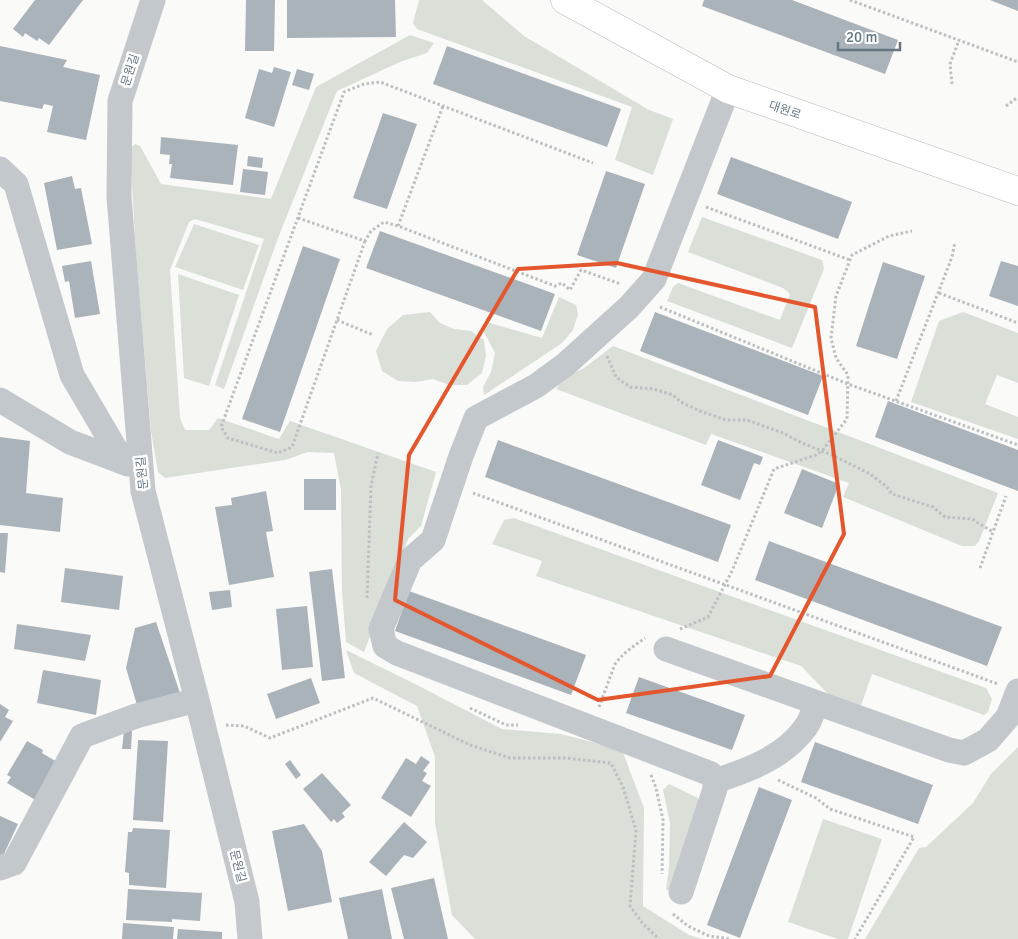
<svg xmlns="http://www.w3.org/2000/svg" width="1018" height="939" font-family="Signika,'Noto Sans KR',sans-serif">
  <style>
    .green { fill: #dadfd7 }
    .building { fill: #aab3b9 }
    .lines { fill: none; stroke-linecap: round; stroke-linejoin: round }
    .major-casing { stroke: #b5babe; stroke-width: 29 }
    .path { stroke: #bbbfc2; stroke-width: 3; stroke-dasharray: 2.5 2.5; stroke-linecap: butt }
    .minor { stroke: #c3c8cc; stroke-width: 25 }
    .major { stroke: #fff; stroke-width: 28 }
    .marked { fill: none; stroke: #e4572e; stroke-width: 4; stroke-linejoin: round }
    .labels { text-anchor: middle; stroke-width: 5; stroke-linejoin: round; paint-order: stroke }
    .street-label { font-size: 12px; fill: #657683; stroke: #fff }
  </style>
  <rect width="100%" height="100%" fill="#fafaf8"/>
  <path class="green" d="M419,0h63l42,36 125,74 24,9 -20,56 -38,-15 17,-53 -215,-78 -4,-6z
    M410,35l24,8 -7,10 -27,9 -63,29 -59,147 -54,151 -9,-4 49,-146 -69,-20 -6,3 -19,48 10,148 5,12h24l9,-12 61,21 11,-18 146,51 -15,54 -13,13 -44,113 -18,-10 -4,-52 -1,-100 -7,-37 -26,-1 -23,8 -120,18 -7,-6 -7,-41 -15,-176 -6,-107 5,-4 5,2 21,38 110,15 45,-112z
    M702,217l120,43 2,9 -32,79 -125,-47 6,-14 5,-4 102,37 10,-26 -7,-6 -95,-36z
    M194,224l65,21 -16,45 -68,-23z
    M178,274l61,21 -30,91 -25,-8z
    M559,297l17,8 2,9 -5,16 -11,13 -78,52 -1,-8 8,-15 4,-19 -12,-23 3,-8 56,16z
    M430,312l10,11 14,6 17,2 13,9 2,16 -4,17 -15,12h-18l-16,-6 -17,3 -18,-1 -16,-10 -6,-20 11,-22 16,-14z
    M963,312l55,21v50l-21,-8 -12,29 33,13v22l-107,-37 28,-81z
    M613,346l385,147 -19,48 -4,5h-13l-119,-49 6,-14 -138,-49 -5,11 -150,-56 8,-11 20,-10z
    M514,518l472,170 6,11 -4,13 -4,3 -112,-41 -12,34 -28,-10 -31,-32 -265,-90 6,-15 -50,-17 12,-24z
    M346,650l71,35 85,44 59,5 61,16 22,58 -1,98 46,29 13,4h-227l-23,-24 -17,-92v-66l-18,-51 -63,-33z
    M1018,747v192h-153l54,-91 7,-1 47,-44 18,-29z
    M669,784l29,14 1,5 -27,87h-6l3,-23 1,-44 -7,-33z
    M823,819l59,20 -34,100h-10l-50,-17z"/>
  <path class="building" d="M35,0h48l-34,45 -10,-7 -2,3 -12,-8 -2,4 -10,-8z
    M246,0h29l-1,51h-29z
    M287,0h108l1,37 -109,1z
    M704,0h88l106,40 -13,34 -183,-68z
    M990,0h28v11z
    M0,46l67,14 -4,7 37,8 -14,65 -39,-8 6,-26 -9,-2 -2,5 -42,-8z
    M447,46l174,63 -14,38 -174,-63z
    M274,67l17,5 -17,55 -29,-9 14,-49 13,4z
    M297,69l17,5 -5,16 -17,-5z
    M383,113l34,11 -30,85 -34,-11z
    M161,137l77,8 -5,40 -63,-7 2,-14h-3l1,-9 -10,-1z
    M248,156l15,2 -1,10 -15,-2z
    M731,157l121,45 -14,37 -121,-45z
    M243,169l25,3 -3,23 -25,-3z
    M606,171l39,13 -29,84 -39,-13z
    M72,176l3,13 6,-1 11,56 -35,6 -13,-67z
    M380,231l175,63 -14,37 -175,-63z
    M303,246l37,13 -60,173 -38,-13z
    M91,261l9,53 -25,4 -6,-37 -4,1 -3,-16z
    M1001,261l17,5v40l-29,-10z
    M883,262l42,14 -28,83 -41,-13z
    M655,312l168,64 -15,39 -168,-64z
    M888,401l130,49v41l-143,-54z
    M0,437l30,4 -4,52 37,5 -3,34 -60,-7z
    M498,440l233,85 -13,37 -233,-85z
    M718,440l45,17 -3,8 -6,-2 -14,37 -39,-15z
    M802,469l37,15 -17,44 -38,-15z
    M304,479h32v31h-32z
    M266,491l7,40 -7,1 8,45 -45,8 -14,-78 17,-2 -1,-7z
    M0,533h8l-3,40 -5,-1z
    M769,541l233,86 -15,39 -232,-86z
    M65,568l58,8 -4,34 -58,-8z
    M332,569l13,109 -23,3 -13,-109z
    M230,590l2,17 -20,3 -3,-18z
    M409,591l177,64 -15,40 -176,-64z
    M307,606l6,61 -31,3 -6,-61z
    M156,622l24,71 -43,12 -11,-37 9,-40z
    M17,624l74,11 -6,26 -71,-12z
    M43,670l58,10 -5,35 -59,-12z
    M639,677l106,38 -13,35 -106,-37z
    M311,678l9,25 -44,16 -9,-25z
    M0,704l9,6 -4,7 8,4 -13,21z
    M124,731h8l-1,18h-9z
    M138,740l30,1 -5,81 -30,-2z
    M27,741l16,9 -1,3 15,9 -20,39 -30,-18 4,-6 -4,-2z
    M815,742l118,43 -15,39 -117,-42z
    M421,756l9,6 -7,9 4,2 -5,8 9,5 -20,31 -30,-19 25,-40 10,6z
    M290,760l11,15 -5,4 -11,-15z
    M322,773l29,32 -9,8 3,4 -8,6 -3,-4 -3,3 -28,-33z
    M759,787l33,13 -52,138 -33,-13z
    M0,816l18,8 -15,32 -3,-1z
    M404,822l23,20 -14,16 -9,-3 -18,21 -17,-14z
    M304,824l18,27 10,51 -44,9 -16,-80z
    M133,828l37,2 -4,58 -37,-3v-12l-4,-1 3,-40h4z
    M434,878l14,61h-44l-13,-51z
    M128,889l74,4 -2,28 -28,-2v3l-46,-2z
    M382,889l10,50h-44l-9,-41z
    M123,923l51,4 -1,12h-51z
    M178,929l44,3v7h-45z"/>
  <g class="lines">
    <g class="major-casing">
      <path id="major" d="M565,0l163,89 290,102"/>
    </g>
    <path class="path" d="M850,0l168,62
      M952,84l-2,-20 9,-24
      M1006,106l12,-9
      M706,207l144,53
      M298,218l67,23 6,-10 13,-9 14,4 157,60 7,-3 8,7 11,-20 37,13h2
      M398,226l45,-120
      M365,241l-73,206 -14,6 -50,-15 -7,-11 123,-335 20,-8 16,-2 213,81
      M939,293l79,30
      M660,307l188,77 170,61
      M337,320l36,15
      M607,356l9,21 14,10 24,2 19,6 8,7 19,9 26,9h21l36,13 19,10 30,12 38,19 16,12 6,8 41,13 12,10 27,2 21,13
      M896,401l56,-144 3,-15
      M473,493l525,191
      M980,568l26,-72
      M367,598l4,-112 7,-33
      M680,629l28,-12 24,-46 42,-102 42,-14 6,-4 25,-32 1,-44 -12,-17 -5,-20 5,-42 16,-41 37,-19 23,-5
      M599,707l16,-43c8,-11 19,-18 30,-26
      M470,708l36,17h12
      M226,725l18,1 26,12 103,-40 97,47 40,13h55l46,5 12,24 13,43 -6,76 13,18 16,15
      M651,775l5,13 7,32 -1,54
      M778,780l38,18 14,11 84,28 -59,102
      M673,914l15,12 21,10 22,3"/>
    <path class="minor" d="M153,0l-33,101 -1,96 24,294 54,209 50,202 3,37
      M0,169l16,15 56,191 51,87
      M0,400l70,42 58,22
      M666,649l283,101 15,3 24,-13 6,-7 14,-16 10,-26
      M715,781c34,-11 69,-24 90,-53 6,-7 8,-17 11,-25
      M0,868l14,-5 68,-127 54,-20 61,-16
      M681,892l34,-103v-8l-4,-7 -314,-121 -12,-7 -4,-17 29,-69 23,-20 28,-84 15,-38 60,-32 30,-22 63,-57 25,-28 74,-190"/>
    <use href="#major" class="major"/>
  </g>
  <path class="marked" d="M617,263l198,44 29,227 -74,142 -172,24 -203,-100 14,-145 109,-186z"/>
  <g class="labels">
    <g class="street-label">
      <text transform="translate(130 70) rotate(-72)" y="4">문원길</text>
      <text transform="translate(785 110) rotate(19)" y="4">대원로</text>
      <text transform="translate(142 473) rotate(-96)" y="4">문원길</text>
      <text transform="translate(238 866) rotate(76)" y="4">문원길</text>
    </g>
  </g>
  <path d="M838 42v8h62v-8" fill="none" stroke="#657683" stroke-width="2.5"/>
  <text x="846" y="42" font-size="15" fill="#657683" stroke="#ffffff" stroke-width="4" paint-order="stroke">20 m</text>
</svg>
